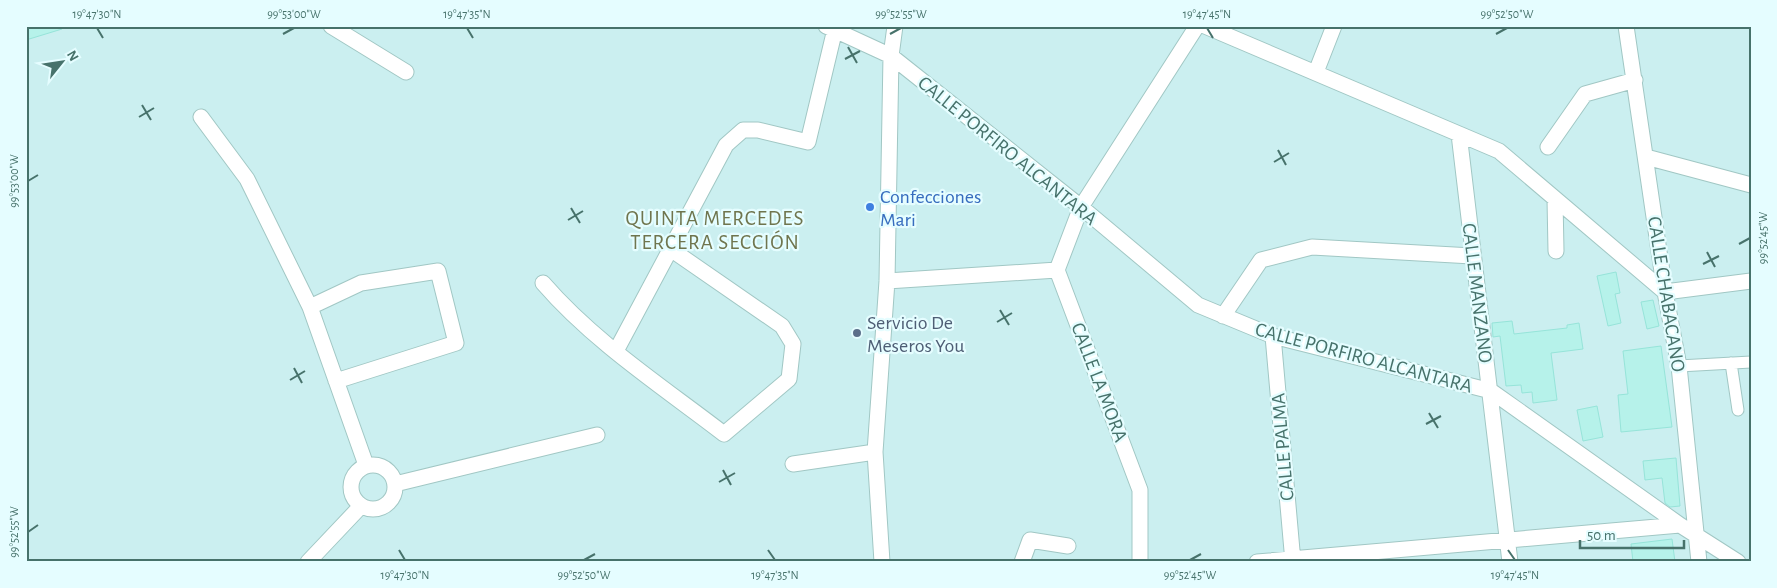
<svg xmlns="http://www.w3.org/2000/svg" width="1777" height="588" font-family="'Alegreya Sans',sans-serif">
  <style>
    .residential { fill: #cbeff0 }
    .building { fill: #b6f2ea; stroke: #96e4d9 }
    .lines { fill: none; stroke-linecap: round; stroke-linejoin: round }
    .pedestrian-casing { stroke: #a1c7c4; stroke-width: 13 }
    .minor-casing { stroke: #a1c7c4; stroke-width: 17 }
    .pedestrian { stroke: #fff; stroke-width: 11 }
    .minor { stroke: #fff; stroke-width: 15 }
    .ticks { fill: none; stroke: #47726b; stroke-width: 2 }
    .shop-dot { fill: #3f7fe0; stroke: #e5fdff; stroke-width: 2 }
    .service-dot { fill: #5c6f8a; stroke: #e5fdff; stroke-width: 2 }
    .labels { text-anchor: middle; stroke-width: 4.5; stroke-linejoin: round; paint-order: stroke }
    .street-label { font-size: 20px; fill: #47726b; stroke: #e5fdff }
    .shop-label { font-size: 20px; fill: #366cbe; stroke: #e5fdff; text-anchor: start }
    .service-label { font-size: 20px; fill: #4e5e75; stroke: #e5fdff; text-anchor: start }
    .neighbourhood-label { font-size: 21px; letter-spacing: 1px; fill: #6f754e; stroke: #e5fdff }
    .neatline { fill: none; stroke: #47726b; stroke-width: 2 }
    .ticks-label { font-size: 12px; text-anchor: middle; fill: #47726b }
  </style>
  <rect width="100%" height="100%" fill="#defafc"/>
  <path class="residential" d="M26,26h1725v536h-1725z"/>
  <path class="building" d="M26,26h36v3l-36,11z
    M1616,272l4,21 -5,1 6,29 -13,3 -11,-50z
    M1653,300l6,26 -12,3 -6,-27z
    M1512,321l2,13 53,-6v-3l12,-2 4,26 -32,4 6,47 -24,3 -1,-11 -10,1 -1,-8 -15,1 -6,-50 -7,1 -1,-14z
    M1661,346l11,81 -51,5 -3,-37 10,-1 -5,-43z
    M1597,406l6,31 -20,4 -6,-31z
    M1676,458l4,48 -10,1 -5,-4 -3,-25 -17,2 -2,-19z
    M1672,539l3,23h-42l-2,-18z"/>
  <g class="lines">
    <g class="pedestrian-casing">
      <path id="pedestrian" d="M1731,363l7,47
        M1679,366l72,-4"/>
    </g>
    <g class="minor-casing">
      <path id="minor" d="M331,26l75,46
        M826,26l65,30 190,151 117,98 75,31 218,55 189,134 58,37
        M1205,26l294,125 166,141 86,-11
        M1626,26l39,266 14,74 20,196
        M1316,72l18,-46
        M201,117l46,62 63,128 56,158
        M1459,134l51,428
        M1548,147l37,-53 50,-14
        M1646,157l105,28
        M1555,199l1,52
        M887,281l170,-11
        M543,283c51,59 120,104 181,151l65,-55 4,-35 -11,-18 -110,-76
        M310,307l51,-24 77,-12 18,72 -120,38
        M1223,316l38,-56 51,-13 160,9
        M1273,336l20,226
        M616,351l110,-206 17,-15h15l50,12 27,-113
        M793,464l82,-12
        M351 487a22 22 0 1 1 44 0a22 22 0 1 1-44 0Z
        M395,484l202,-49
        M308,562l53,-56
        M882,562l-7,-110 12,-171 4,-225 4,-30
        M1022,562l8,-22 38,6
        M1140,562v-72l-83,-220 24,-63 116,-181
        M1257,562l423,-37"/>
    </g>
    <use href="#pedestrian" class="pedestrian"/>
    <use href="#minor" class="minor"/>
  </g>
  <path class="ticks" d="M97,28l6,10M467,28l6,10M1207,28l6,10M283,34l11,-6M890,34l11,-6M1496,34l11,-6M848,47l9,16M845,59l15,-8M142,105l9,15M139,117l15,-9M1278,150l8,15M1274,162l15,-9M28,181l10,-6M571,208l9,15M568,220l15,-9M1739,244l11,-6M1707,252l8,15M1703,264l16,-8M1000,310l9,15M997,322l15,-9M294,368l8,15M290,380l15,-9M1429,413l9,15M1426,424l15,-8M723,470l8,15M719,482l16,-9M28,532l10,-7M399,550l6,10M768,550l7,10M1508,550l7,10M584,560l11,-6M1190,560l11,-6"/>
  <circle class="shop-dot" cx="870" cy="207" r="5"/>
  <circle class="service-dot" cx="857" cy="333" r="5"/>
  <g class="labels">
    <g class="street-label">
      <text transform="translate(1008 150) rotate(39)" y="7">CALLE PORFIRO ALCANTARA</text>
      <text transform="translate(1478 293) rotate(83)" y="7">CALLE MANZANO</text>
      <text transform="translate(1667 294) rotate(81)" y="7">CALLE CHABACANO</text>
      <text transform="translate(1364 357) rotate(15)" y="7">CALLE PORFIRO ALCANTARA</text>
      <text transform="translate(1100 382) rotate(69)" y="7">CALLE LA MORA</text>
      <text transform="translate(1282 447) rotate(-95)" y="7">CALLE PALMA</text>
    </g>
    <g class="shop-label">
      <text x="880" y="203">Confecciones<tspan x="880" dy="23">Mari</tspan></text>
    </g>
    <g class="service-label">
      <text x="867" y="329">Servicio De<tspan x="867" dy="23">Meseros You</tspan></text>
    </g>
    <g class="neighbourhood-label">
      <text x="715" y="225">QUINTA MERCEDES<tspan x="715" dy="24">TERCERA SECCIÓN</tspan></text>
    </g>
  </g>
  <rect width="1777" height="588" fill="none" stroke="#e5fdff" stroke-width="55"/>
  <g transform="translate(62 62) rotate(60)" stroke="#e5fdff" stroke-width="4" paint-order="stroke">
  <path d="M0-4L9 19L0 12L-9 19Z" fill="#47726b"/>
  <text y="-8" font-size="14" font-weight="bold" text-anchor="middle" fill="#47726b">N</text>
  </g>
  <path d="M1580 540v8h104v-8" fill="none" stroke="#47726b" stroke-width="2.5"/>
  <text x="1587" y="540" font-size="15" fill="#47726b" stroke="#e5fdff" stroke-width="4" paint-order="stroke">50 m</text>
  <rect x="28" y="28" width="1722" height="532" class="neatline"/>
  <g class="ticks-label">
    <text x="97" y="18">19°47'30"N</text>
    <text x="294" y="18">99°53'00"W</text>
    <text x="467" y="18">19°47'35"N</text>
    <text x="901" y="18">99°52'55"W</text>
    <text x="1207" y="18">19°47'45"N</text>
    <text x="1507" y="18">99°52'50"W</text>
    <text transform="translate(14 181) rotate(-90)" y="4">99°53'00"W</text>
    <text transform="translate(1763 238) rotate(-90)" y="4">99°52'45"W</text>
    <text transform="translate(14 532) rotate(-90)" y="4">99°52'55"W</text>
    <text x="405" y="579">19°47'30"N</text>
    <text x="584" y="579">99°52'50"W</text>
    <text x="775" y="579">19°47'35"N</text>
    <text x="1190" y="579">99°52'45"W</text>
    <text x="1515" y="579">19°47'45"N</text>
  </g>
</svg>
